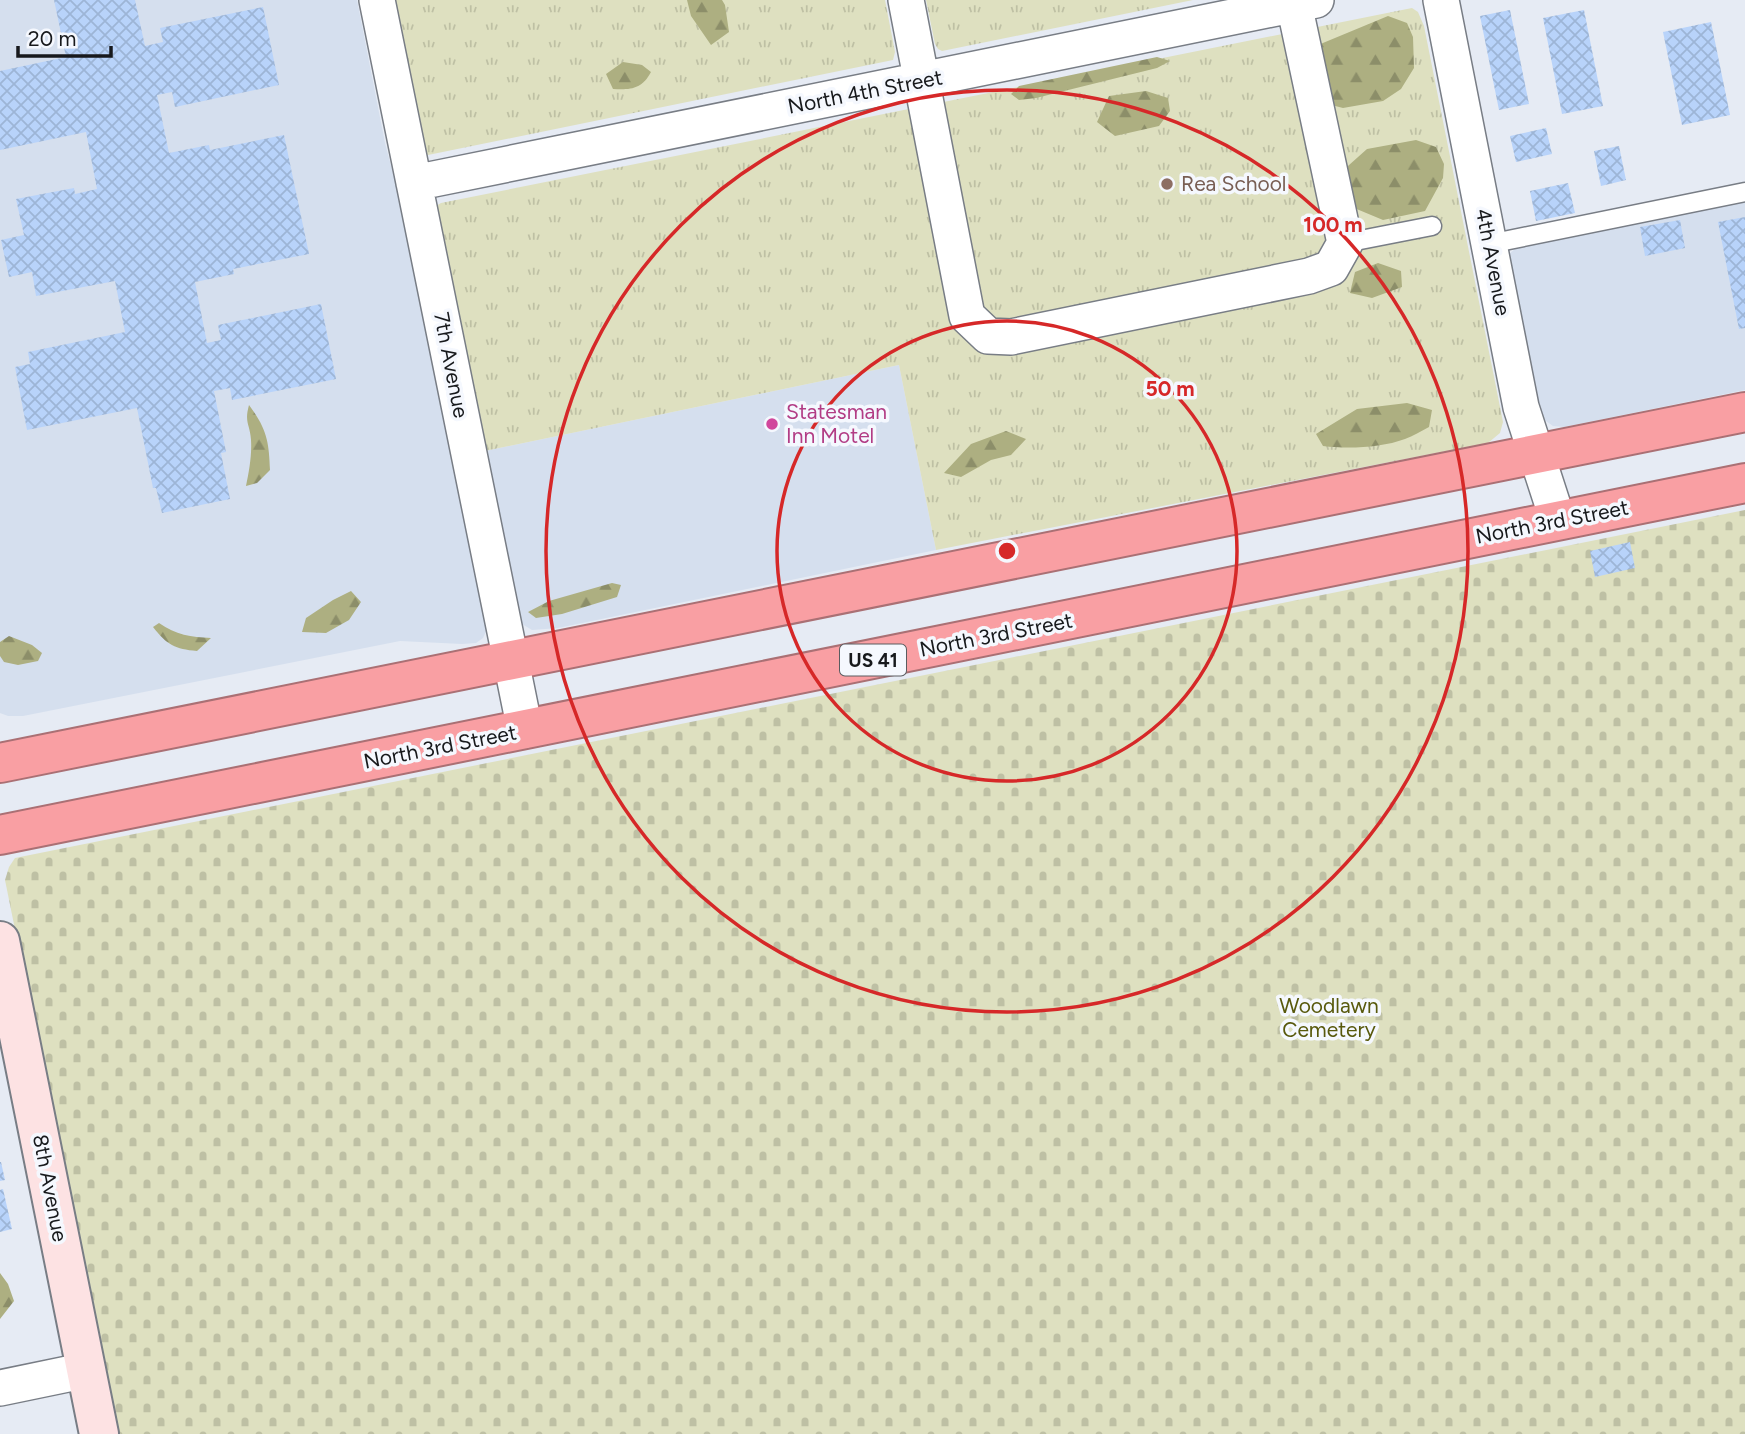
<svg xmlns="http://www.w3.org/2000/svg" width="1745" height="1434" font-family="Figtree,sans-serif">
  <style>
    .built { fill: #d5dfee }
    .grass { fill: url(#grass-tufts) }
    .forest { fill: url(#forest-firs) }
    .cemetery { fill: url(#cemetery-stones) }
    .building { fill: url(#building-cross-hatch) }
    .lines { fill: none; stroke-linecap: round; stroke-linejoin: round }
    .lane-casing { stroke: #787d85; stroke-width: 21 }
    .street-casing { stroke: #787d85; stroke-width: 38 }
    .secondary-casing { stroke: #787d85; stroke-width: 42 }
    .highway-casing { stroke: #aa7074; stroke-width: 42 }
    .lane { stroke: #fff; stroke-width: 18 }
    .street { stroke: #fff; stroke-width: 35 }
    .secondary { stroke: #fde2e3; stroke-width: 38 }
    .highway { stroke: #f99fa3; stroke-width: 38 }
    .ring { fill: none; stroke: #d62828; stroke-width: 3.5 }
    .education-dot { fill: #8d6e63; stroke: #f5f8fe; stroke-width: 2.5 }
    .hotel-dot { fill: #d1479c; stroke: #f5f8fe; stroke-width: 2.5 }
    .labels { text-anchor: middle; stroke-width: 7; stroke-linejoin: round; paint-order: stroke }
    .shield { fill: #f5f8fe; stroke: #5a5c60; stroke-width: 2 }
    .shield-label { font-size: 19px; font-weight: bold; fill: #17191c }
    .street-label { font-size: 21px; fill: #17191c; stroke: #f5f8fe }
    .education-label { font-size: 21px; fill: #785e54; stroke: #f5f8fe; text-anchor: start }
    .hotel-label { font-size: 21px; fill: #b23c85; stroke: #f5f8fe; text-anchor: start }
    .park-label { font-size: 21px; fill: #58590c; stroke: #f5f8fe }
    .centre { fill: #d62828; stroke: #f5f8fe; stroke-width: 3.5 }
    .ring-label { font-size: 21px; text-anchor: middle; font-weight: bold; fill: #d62828; stroke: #f5f8fe; stroke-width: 7; stroke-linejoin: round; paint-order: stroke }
  </style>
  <defs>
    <pattern id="grass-tufts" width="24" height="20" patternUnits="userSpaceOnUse" patternTransform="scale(1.75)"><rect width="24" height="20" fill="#dee0c0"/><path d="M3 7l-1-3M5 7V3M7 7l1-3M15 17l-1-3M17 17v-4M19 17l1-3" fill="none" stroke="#bec0a4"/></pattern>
    <pattern id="forest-firs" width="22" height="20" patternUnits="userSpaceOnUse" patternTransform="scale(1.75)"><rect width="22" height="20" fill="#adaf81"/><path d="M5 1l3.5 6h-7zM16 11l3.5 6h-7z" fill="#8c8e69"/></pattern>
    <pattern id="cemetery-stones" width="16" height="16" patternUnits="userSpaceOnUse" patternTransform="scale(1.75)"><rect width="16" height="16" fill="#dee0c0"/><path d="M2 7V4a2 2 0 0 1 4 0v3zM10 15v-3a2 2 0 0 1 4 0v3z" fill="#bec0a4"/></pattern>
    <pattern id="building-cross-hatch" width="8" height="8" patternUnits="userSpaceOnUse" patternTransform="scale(1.75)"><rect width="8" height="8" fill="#b8d3fa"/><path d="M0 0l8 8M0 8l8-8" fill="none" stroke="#9db5d6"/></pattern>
  </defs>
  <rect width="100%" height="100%" fill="#e6ebf4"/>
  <path class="built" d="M0,0h357l28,143 29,110 75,372 -6,13 -7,5 -14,1 -62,-3 -377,75h-15l-8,-3z
    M1745,200v190l-181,37 -11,-1 -7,-5 -5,-6 -3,-12 -29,-149 6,-5z
    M899,365l37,185 -378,78 -26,2 -10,-6 -11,-21 -31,-151z"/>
  <path class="grass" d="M391,0h494l10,52 -2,8 -465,95 -5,-2z
    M926,0h267l-251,51 -4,-2 -3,-5z
    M1412,8l6,4 6,14 79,396 -3,11 -12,10 -552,107 -37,-185 -419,87 -44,-246 5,-3z"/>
  <path class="forest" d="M687,0h35l3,5 4,27 -18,13 -20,-29z
    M1388,16l19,7 6,14 1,31 -13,21 -18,12 -40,7 -35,-9 -2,-49z
    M1157,57l13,4 -13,7 -121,30 -17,2 -8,-6 8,-8z
    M623,62l19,3 9,7c-9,17 -20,18 -38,17l-7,-15z
    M1146,91l22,7 2,13 -11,15 -44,10 -18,-14 12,-26z
    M1416,140l20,7 8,17 -1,14 -18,33 -42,9 -36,-15 -17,-23 37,-33z
    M1378,263l23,8 1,16 -30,11 -22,-5 5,-21z
    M1407,403l25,7 -3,17c-8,4 -16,9 -24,12 -24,9 -58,10 -82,7l-7,-12 41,-25z
    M249,405c18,24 20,37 21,65l-13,13 -11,3c3,-14 6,-31 5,-46 -1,-16 -7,-17 -2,-35z
    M1006,431l20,8 -15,16 -20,5 -30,17 -17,-4 27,-29z
    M612,583l9,2 -4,12 -55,17 -26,4 -8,-6 21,-11z
    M351,591l10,11 -12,18 -23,13 -24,-1 4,-14 27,-18z
    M159,623c17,12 32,14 52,15l-14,13c-22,-2 -30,-6 -44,-24z
    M9,636l23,9 10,8 -4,8 -20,4 -14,-3 -4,-6v-14z
    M0,1273l8,11 6,17 -14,18z"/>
  <path class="cemetery" d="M1745,510v924h-1628l-112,-554 4,-13 6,-9z"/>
  <path class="building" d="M54,0h81l10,46 18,-4 -3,-14 103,-21 16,78 -104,22 -3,-15 -15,3 12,58 40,-8 1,5 74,-15 25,119 -76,15 1,5 -39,8 12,61 14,-3 -3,-15 103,-21 15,75 -104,21 -2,-12 -16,3 12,61 -5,1 9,46 -68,14 -6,-25h-3l-16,-80 -110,22 -12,-63 15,-3 -2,-12 97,-20 -10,-51 -79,15 -4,-24 -23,5 -8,-37 23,-5 -8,-36 58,-11 1,6 22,-5 -11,-57 -86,18v-79l66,-14z
    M1510,10l19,94 -30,6 -19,-94z
    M1584,10l19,96 -41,8 -19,-96z
    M1711,22l19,93 -48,10 -19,-93z
    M1546,128l6,26 -36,8 -6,-26z
    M1619,146l7,34 -25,6 -7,-35z
    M1568,183l7,30 -39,8 -6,-30z
    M1745,217v111l-6,1 -21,-107z
    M1680,220l5,28 -40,8 -5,-29z
    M1630,542l5,26 -40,9 -5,-26z
    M0,1162h1l4,18 -5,1z
    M3,1189l9,40 -12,3v-42z"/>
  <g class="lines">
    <g class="lane-casing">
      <path id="lane" d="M1345,243l87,-17
        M1489,244l256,-52"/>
    </g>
    <g class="street-casing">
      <path id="street" d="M377,0l148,730
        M906,0l61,316 21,20 23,1 298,-61 22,-8 14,-25 -51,-239
        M1441,0l80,407 37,114
        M414,183l902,-183
        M0,1388l87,-18"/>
    </g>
    <g class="secondary-casing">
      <path id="secondary" d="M0,941l99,493"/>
    </g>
    <g class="highway-casing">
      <path id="highway" d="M0,763l1745,-351
        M0,835l1745,-352"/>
    </g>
    <use href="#lane" class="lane"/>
    <use href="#street" class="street"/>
    <use href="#secondary" class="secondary"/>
    <use href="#highway" class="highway"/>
  </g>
  <g class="ring">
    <circle cx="1007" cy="551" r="230"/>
    <circle cx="1007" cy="551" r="461"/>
  </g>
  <circle class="education-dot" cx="1167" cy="184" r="7"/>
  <circle class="hotel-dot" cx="772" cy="424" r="7"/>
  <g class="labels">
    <rect class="shield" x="840" y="644.5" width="66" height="31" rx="5"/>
    <g class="shield-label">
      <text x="873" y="667">US 41</text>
    </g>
    <g class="street-label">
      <text transform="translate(865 92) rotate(-11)" y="7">North 4th Street</text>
      <text transform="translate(1493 262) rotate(79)" y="7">4th Avenue</text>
      <text transform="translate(451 365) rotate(79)" y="7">7th Avenue</text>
      <text transform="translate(1552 522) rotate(-11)" y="7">North 3rd Street</text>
      <text transform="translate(996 635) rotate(-11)" y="7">North 3rd Street</text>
      <text transform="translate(440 747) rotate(-11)" y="7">North 3rd Street</text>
      <text transform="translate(50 1188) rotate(79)" y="7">8th Avenue</text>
    </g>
    <g class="education-label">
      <text x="1181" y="191">Rea School</text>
    </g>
    <g class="hotel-label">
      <text x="786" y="419">Statesman<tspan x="786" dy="24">Inn Motel</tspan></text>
    </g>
    <g class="park-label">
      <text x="1329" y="1013">Woodlawn<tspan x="1329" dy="24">Cemetery</tspan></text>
    </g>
  </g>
  <circle cx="1007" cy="551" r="10" class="centre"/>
  <g class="ring-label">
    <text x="1333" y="232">100 m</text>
    <text x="1170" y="396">50 m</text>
  </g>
  <path d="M18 46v10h93v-10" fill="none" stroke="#17191c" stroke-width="3.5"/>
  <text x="28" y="46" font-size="21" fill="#17191c" stroke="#f5f8fe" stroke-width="5" paint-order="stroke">20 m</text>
</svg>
